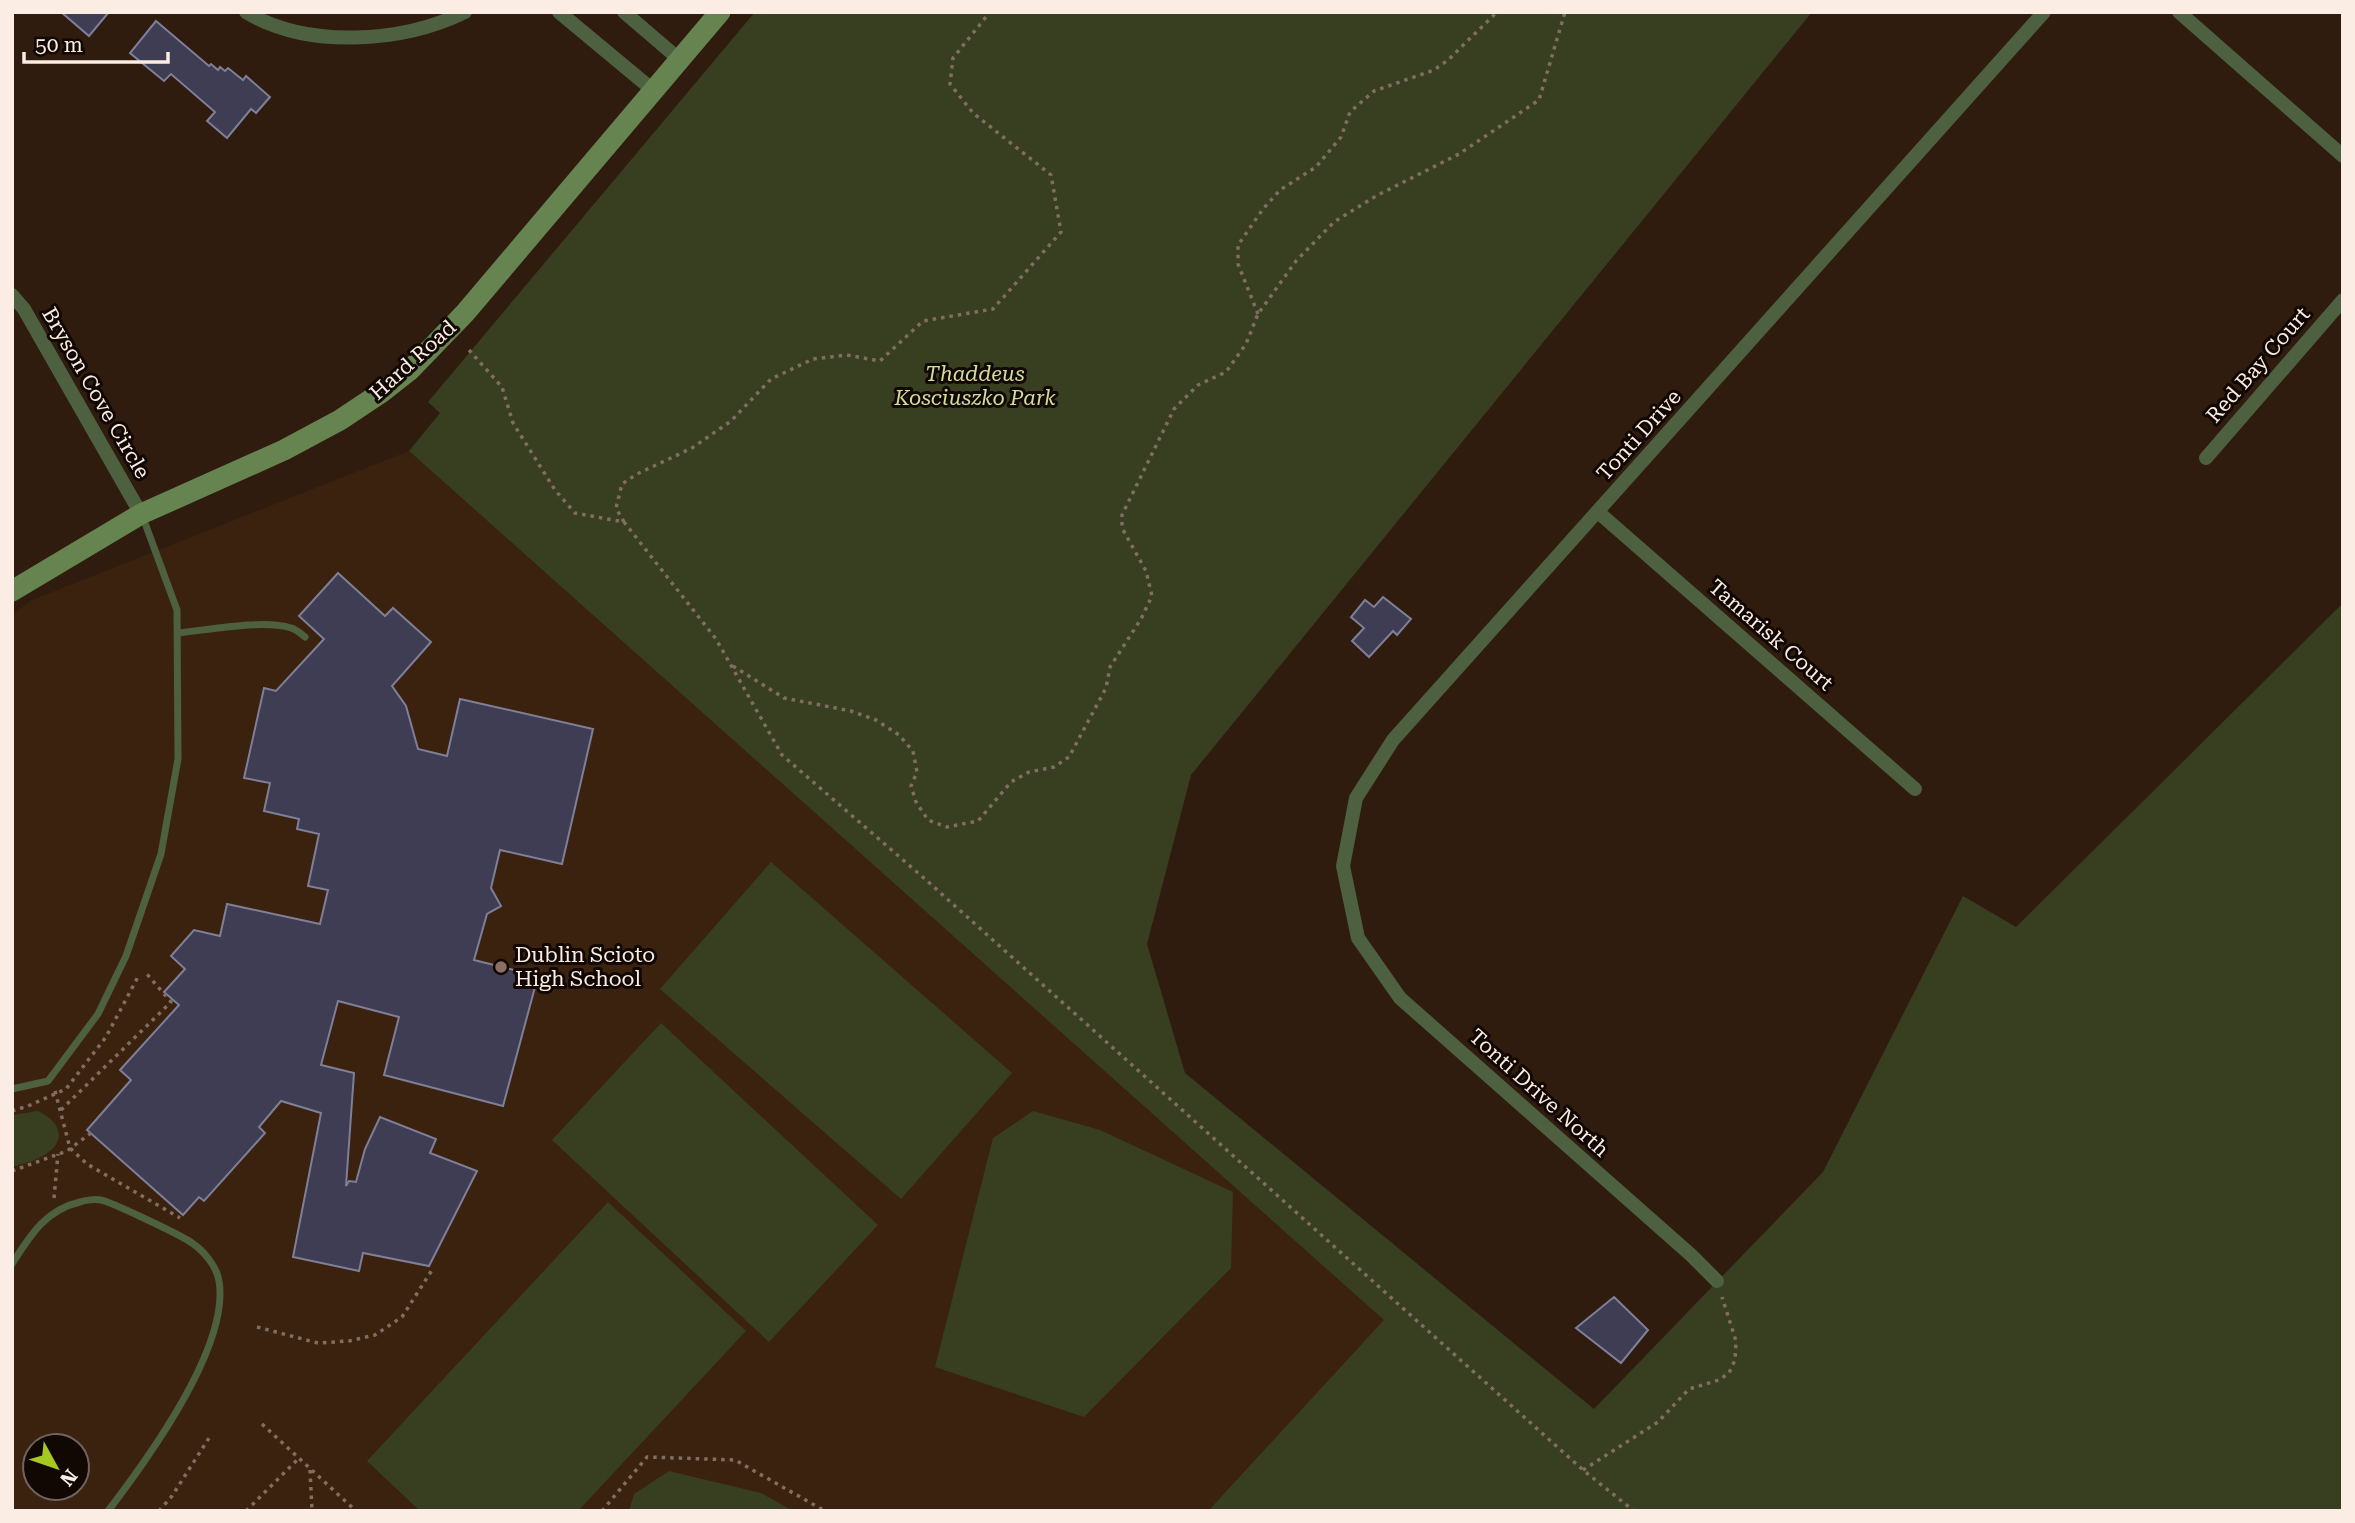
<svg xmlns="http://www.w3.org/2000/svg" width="2355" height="1523" font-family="'Roboto Serif',serif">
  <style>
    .built { fill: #3b220f; fill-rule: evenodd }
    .green { fill: #383e20 }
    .building { fill: #3e3d53; stroke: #7f7f98; stroke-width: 2 }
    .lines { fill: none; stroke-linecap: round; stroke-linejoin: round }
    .path { stroke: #806e62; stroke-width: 3.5; stroke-dasharray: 3.5 5; stroke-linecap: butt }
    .lane { stroke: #4d603f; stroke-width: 7 }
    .street { stroke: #4d603f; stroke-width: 14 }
    .secondary { stroke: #65844f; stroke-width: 21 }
    .education-dot { fill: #8d6e63; stroke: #110804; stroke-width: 2.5 }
    .labels { text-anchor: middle; stroke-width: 6; stroke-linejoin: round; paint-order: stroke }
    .street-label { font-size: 21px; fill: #fbede4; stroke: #110804 }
    .park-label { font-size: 21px; font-style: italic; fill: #d0de97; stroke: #110804 }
    .poi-label { font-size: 21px; fill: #fbede4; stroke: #110804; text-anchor: start }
  </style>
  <rect width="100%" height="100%" fill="#2f1c0e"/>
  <path class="built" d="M409,451l976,869 -177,191h-1196v-896l20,-15zM35,1446h42v42h-42z"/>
  <path class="green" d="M755,12h1057l-621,763 -44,169 38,129 409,336 229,-237 140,-276 53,31 327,-324v908h-1135l176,-191 -975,-869 31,-38 -12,-11z
    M771,862l241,211 -111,126 -241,-210z
    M661,1023l217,202 -109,117 -217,-202z
    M38,1111c26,12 29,34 1,47 -8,4 -18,6 -27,9v-52z
    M1033,1111l67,19 133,62 -2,76 -147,149 -149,-50 58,-229z
    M608,1202l138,129 -168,180h-158l-53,-50z
    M669,1471l92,22 32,18h-164l5,-17z"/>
  <path class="building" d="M61,12h48l-20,24z
    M156,21l53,45 2,-2 7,6 2,-3 5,4 3,-3 15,12 3,-4 24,21 -14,16 -5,-4 -24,29 -20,-17 8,-9 -44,-38 -7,7 -34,-28z
    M338,573l47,43 8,-8 38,34 -39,44 14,20 12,43 29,7 13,-57 133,30 -31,135 -62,-14 -9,38 10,18 -14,8 -13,46 64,16 -35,130 -119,-31 15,-58 -61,-16 -17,64 33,8 -8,113 3,-5 7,1 9,-33 15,-32 56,22 -6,14 47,18 -48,95 -66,-13 -4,18 -66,-14 28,-144 -40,-12 -22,26 6,6 -61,68 -5,-4 -16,18 -96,-85 44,-50 -11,-10 59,-65 -15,-13 21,-23 -14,-13 23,-26 26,6 7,-32 93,20 8,-34 -20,-4 11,-52 -22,-5 2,-10 -35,-8 6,-28 -26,-5 20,-90 12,3 48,-52 -25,-23z
    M1383,597l28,22 -14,16 -4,-4 -24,26 -17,-16 12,-13 -13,-11 14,-17 9,7z
    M1614,1297l34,33 -27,33 -45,-35z"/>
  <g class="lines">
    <path class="path" d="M1258,314l-20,-50v-19l25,-36 17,-19 36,-23 25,-30 9,-25 24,-21 60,-21 14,-10 49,-48
      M469,350l33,37 11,36 42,67 20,23 49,9 92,117 66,116 143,124 658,591 51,41
      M624,522l-8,-14 6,-24 15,-10 55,-26 39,-27 40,-42 42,-20 34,-4 33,6 43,-40 70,-12 68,-77 -10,-57 -78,-62 -23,-29 3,-26 37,-46
      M733,666l51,32 67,13 25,9 23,15 14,16 4,21 -6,14 5,16 12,18 19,7 31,-6 33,-39 18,-10 25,-5 15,-10 37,-69 4,-21 31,-48 11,-23 -6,-25 -24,-43v-13l52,-106 24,-24 28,-13 20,-28 12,-30 38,-53 38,-39 42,-26 83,-42 80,-54 26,-88
      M55,1091l15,57 17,16 93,54
      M61,1110l110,-108 -25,-29
      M12,1111l16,-5 38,-17 40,-52 33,-62
      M12,1171l55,-20 24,-18
      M54,1198l4,-44
      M257,1327l61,16 31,-2 26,-6 27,-18 30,-47
      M262,1424l94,87
      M310,1470l2,41
      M1583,1470l75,-48 31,-33 30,-9 10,-7 6,-13 1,-19 -14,-44
      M159,1511l13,-15 37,-58
      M246,1511l53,-53
      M602,1511l45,-54 88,3 90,51"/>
    <path class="lane" d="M178,633c30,-3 85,-14 113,-5 5,1 9,5 14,9
      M12,1089l36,-8 50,-67 28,-58 35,-102 17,-95 -1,-149 -35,-95
      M12,1264c18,-28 33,-54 68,-62 5,-2 15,-3 21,-2 8,1 82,36 91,43 12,8 25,24 27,38 11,65 -72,179 -111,230"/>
    <path class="street" d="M246,12c61,37 156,31 219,0
      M559,12l95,79
      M624,12l56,48
      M2179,12l164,144
      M12,295l12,14 117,205
      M2206,458l137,-158
      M1598,512l317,277
      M1717,1281l-26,-26 -291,-257 -42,-60 -15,-72 13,-68 37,-58 651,-728"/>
    <path class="secondary" d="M12,591l129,-77 143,-64 56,-30 42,-28 28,-22 55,-57 255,-301"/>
  </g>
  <circle class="education-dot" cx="501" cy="967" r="7"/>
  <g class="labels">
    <g class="street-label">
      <text transform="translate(413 360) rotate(-42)" y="7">Hard Road</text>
      <text transform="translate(2258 365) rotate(-49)" y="7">Red Bay Court</text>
      <text transform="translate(96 393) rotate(60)" y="7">Bryson Cove Circle</text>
      <text transform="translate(1639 435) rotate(-48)" y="7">Tonti Drive</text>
      <text transform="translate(1771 635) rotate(41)" y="7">Tamarisk Court</text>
      <text transform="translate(1539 1093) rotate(42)" y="7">Tonti Drive North</text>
    </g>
    <g class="park-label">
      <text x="975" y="381">Thaddeus<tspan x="975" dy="24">Kosciuszko Park</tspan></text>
    </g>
    <g class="poi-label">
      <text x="515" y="962">Dublin Scioto<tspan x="515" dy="24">High School</tspan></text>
    </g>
  </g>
  <rect width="2355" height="1523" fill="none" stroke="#fbede4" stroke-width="28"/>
  <g transform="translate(56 1467) rotate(130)"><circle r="33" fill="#110804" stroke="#6f645e" stroke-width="2"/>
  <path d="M0-5L12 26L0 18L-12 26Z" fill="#a5c822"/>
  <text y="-10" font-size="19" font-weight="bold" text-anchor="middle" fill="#fbede4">N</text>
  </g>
  <path d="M24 52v10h144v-10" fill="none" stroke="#fbede4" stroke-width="3.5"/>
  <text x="35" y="52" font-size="21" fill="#fbede4" stroke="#110804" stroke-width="5" paint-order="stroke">50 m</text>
</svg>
